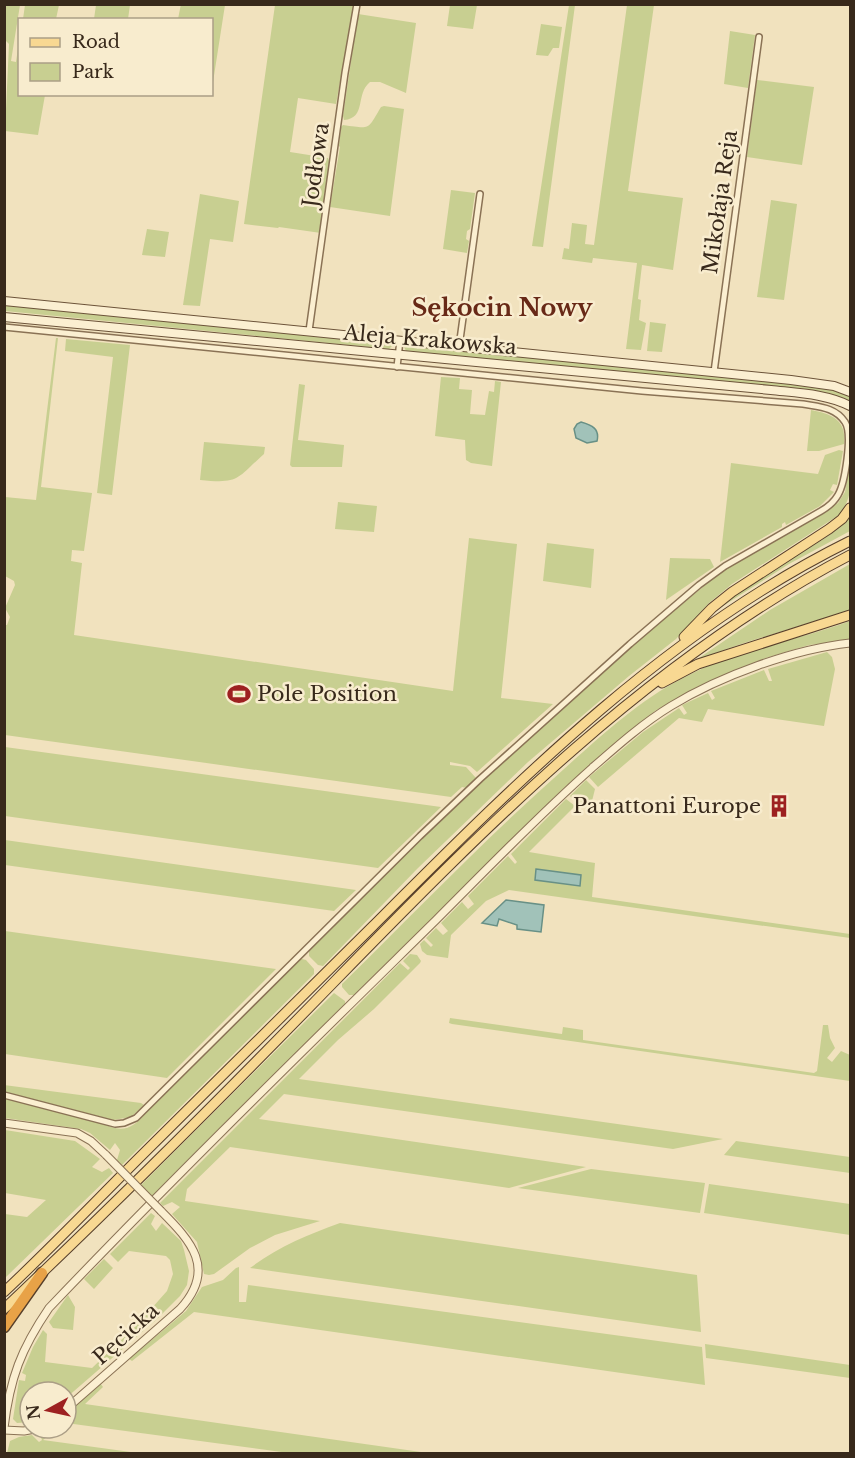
<svg xmlns="http://www.w3.org/2000/svg" width="855" height="1458" font-family="'Libre Baskerville',serif">
  <style>
    .green { fill: #c8cf91 }
    .water { fill: #a1c2b9; stroke: #689086; stroke-width: 1.5 }
    .lines { fill: none; stroke-linecap: round; stroke-linejoin: round }
    .minor-casing { stroke: #8a7255; stroke-width: 8 }
    .tertiary-casing { stroke: #8a7255; stroke-width: 9 }
    .secondary-casing { stroke: #6c5339; stroke-width: 10 }
    .primary-casing { stroke: #573f2a; stroke-width: 11 }
    .motorway-casing { stroke: #573f2a; stroke-width: 13 }
    .minor { stroke: #fbefd1; stroke-width: 5 }
    .tertiary { stroke: #fbefd1; stroke-width: 7 }
    .secondary { stroke: #fbefd1; stroke-width: 8 }
    .primary { stroke: #f8d892; stroke-width: 9 }
    .motorway { stroke: #e8a247; stroke-width: 10 }
    .tertiary-bridge-casing { stroke: #8a7255; stroke-width: 9; stroke-linecap: butt }
    .tertiary-bridge { stroke: #fbefd1; stroke-width: 7 }
    .labels { text-anchor: middle; stroke-width: 5; stroke-linejoin: round; paint-order: stroke }
    .street-label { font-size: 21px; fill: #38291b; stroke: #f8ecce }
    .poi-label { font-size: 21px; fill: #38291b; stroke: #f8ecce; text-anchor: start }
    .quarter-label { font-size: 24px; font-weight: bold; fill: #682917; stroke: #f8ecce }
  </style>
  <rect width="100%" height="100%" fill="#f1e2be"/>
  <path class="green" d="M5,4l15,1 -9,56 5,1 3,-21 1,53 25,1 -7,40 -33,-4 4,-87 -4,-4z
    M181,4l44,1 -12,77h-1v-62l-34,-1z
    M25,5h34l-3,14h-33z
    M96,5h34l-2,14h-34z
    M275,5h79l-18,99 -38,-6 -8,54 38,6 3,8 -10,67 -42,-6 -1,1 -34,-4z
    M450,5h27l-4,24 -26,-3z
    M569,5h6l-32,242 -11,-1z
    M627,5h27l-26,186 55,7 -10,72 -31,-5 -4,34 3,1 -2,20 7,3 -5,27 -15,-1 11,-86 -44,-5 -1,5 -30,-4 2,-11 5,1 3,-26 15,2 -2,19 9,1z
    M358,14l58,9 -10,70 -26,-11h-10c-15,12 -3,36 -26,38l-1,-4z
    M541,24l21,3 -3,21h-6l-5,8 -12,-1z
    M730,31l25,4 -7,53 -24,-4z
    M757,80l57,7 -12,78 -55,-8z
    M384,106l20,3 -14,107 -60,-9 10,-60 -1,-1 2,-19 2,-2c29,4 24,5 38,-18z
    M451,190l24,3 -5,36 -3,2 -1,8 3,2 -2,12 -24,-4z
    M200,194l39,7 -6,41 -23,-3 -10,67 -17,-1z
    M771,200l26,4 -13,96 -27,-3z
    M147,229l22,3 -4,25 -23,-2z
    M4,305l386,38 2,3 -3,3 -384,-38z
    M650,322l16,2 -4,28 -15,-1z
    M56,338h2l-17,149 51,6 -8,58 -12,-1 -1,11 11,2 -8,72 379,56 16,-153 48,6 -16,154 52,6 -76,68 -7,-6 -20,-4v3l16,2 10,11 -9,10 -5,-1 -11,10 -446,-62 -1,-110h3l3,-8 -5,-9 10,-23 -1,-4 -9,-5v-79l31,3z
    M66,339l64,6 -18,150 -15,-2 16,-136 -48,-6z
    M408,345l382,39 44,5 16,7v5l-27,-9 -417,-41 -2,-4z
    M441,377l19,1 -1,11 13,1 -2,24 15,1 4,-24 5,1 1,-11 6,1 -9,84 -21,-3 -5,-3 -1,-20 -30,-4z
    M299,384l6,1 -7,55 46,5 -2,22h-50l-2,-2z
    M811,410c21,4 36,10 33,34l-25,7h-12z
    M204,442l61,5 -1,7c-28,25 -24,30 -64,26z
    M839,450l4,1 -6,34 -4,-1 -3,6 4,2 -14,14 -34,19 -1,-3 -3,2v3l-62,35 11,-99 87,11 7,-19z
    M850,459c0,23 4,37 -11,56l-107,69 -23,19 -33,36 -47,37 -101,86 -110,106 -95,98 -5,-1 -9,-9v-7l158,-155 25,-21 3,-6 122,-109 104,-86 117,-69 7,-11z
    M338,502l39,4 -3,26 -39,-3z
    M850,517v14l-61,33 -74,47c25,-22 53,-39 82,-56 18,-11 39,-22 53,-38z
    M547,543l47,6 -3,39 -48,-7z
    M670,558l40,1 4,8 -48,33z
    M850,564v46l-106,33 -48,17 74,-50z
    M850,621v19l-41,5 -43,13 -76,33 -35,20 -90,76 -211,208h-5l-7,-8v-3c73,-72 145,-147 222,-215 37,-33 74,-68 119,-91 51,-28 113,-37 167,-57z
    M827,652l5,5 3,12 -11,57 -116,-17 -6,13 -23,-4 -81,69 -9,-10 54,-45 36,-24 5,7 3,-2 -5,-8 26,-12 4,7 3,-2 -4,-7 53,-21 5,11h3l-4,-12z
    M5,747l436,60 -63,61 -373,-52z
    M586,780l9,9 -4,16 -13,-1 -8,-8z
    M566,799l9,7 -46,46 66,11 -3,34 258,37v4l-341,-48 -23,11 -35,34 -3,23 -21,-3 -5,-4 -2,-7 4,-4 7,7 2,-2 -7,-7 10,-10 7,7 5,-4 -7,-8 21,-21 6,7 6,-5 -6,-8 40,-40 7,8 2,-2 -6,-8z
    M5,840l351,50 -22,21 -329,-46z
    M5,931l271,38 -109,109 -162,-24z
    M410,954l7,1 4,6 -1,2 -46,46 -36,31 -39,39 424,60 -50,10 -389,-55 -25,25 327,48 -77,21 -279,-41 -43,42 -2,12 135,20 -45,14 -25,13 -36,26 -5,1 -5,-1 -7,-32 -25,-28 8,-7 -8,-5 -9,4 -3,-3 240,-240 8,7 2,-2 -7,-7z
    M302,959l4,1 8,9v5l-192,191 -5,-5 3,-10 -5,-7 -5,7 -20,-17 -9,-4 -76,-11v-20l97,25c19,10 31,7 44,-11l151,-152z
    M334,993l11,8v3l-193,192 -11,-11z
    M450,1018l112,16 1,-7 20,3v10l231,33 3,-2 6,-46h5l2,13 5,10 -8,10 5,4 9,-11 9,4v26l-398,-57 -3,-1z
    M4,1085l137,18 3,2 -13,12 -18,3 -108,-28z
    M5,1130l70,11 25,18 -8,8 10,5 7,-4 4,5 -108,105v-64l22,3 19,-17 -41,-7z
    M736,1141l114,16v16l-126,-18z
    M591,1169l114,14 -5,30 -182,-25z
    M709,1184l141,20v31l-146,-22z
    M151,1213l4,3 -4,8 5,7 6,-8 19,18 3,9 5,21 -2,14 -7,11 -24,24 -90,78v-6h-36v30l-13,1 -4,-4 6,-39 6,1 1,-6 -4,-2 11,-26 10,-17 4,4 -2,28 47,6 43,-41 32,-36 6,-17 -3,-14 -4,-4 -37,-5 -11,11 -8,-8z
    M340,1223l357,52 4,57 -451,-64c28,-21 57,-33 90,-45z
    M104,1259l9,9 -19,21 -10,-10z
    M239,1267v35h7l2,-17 454,62 3,38 -511,-73 -62,49 -3,-2 57,-48 16,-24 21,-7 13,-12z
    M68,1295l7,12 -2,23 -20,-2 -4,-6z
    M705,1344l145,21v13l-144,-20z
    M100,1383l3,4 -18,17 343,49h-139l-223,-30v-9z
    M51,1428l5,2 -13,10 95,13h-131l3,-12 9,-4 13,-2 7,7 3,-2 -3,-7z"/>
  <path class="water" d="M581,422c11,3 19,7 16,19l-10,2 -11,-5 -2,-9 3,-5z
    M536,869l45,6 -1,11 -45,-6z
    M506,900l38,5 -3,27 -24,-3v-4l-18,-6 -2,7 -15,-3z"/>
  <g class="lines">
    <g class="minor-casing">
      <path id="minor" d="M4,327l638,64 161,13c16,3 32,3 42,18 8,12 0,61 -7,73 -4,7 -10,12 -17,16l-96,55 -26,19 -69,59 -150,135 -60,57 -284,282 -12,5 -9,1 -111,-29
        M309,331l36,-258 12,-69
        M459,347l21,-153
        M397,367l3,-27
        M714,372l45,-335"/>
    </g>
    <g class="tertiary-casing">
      <path id="tertiary" d="M4,1123l73,10 14,8 15,14
        M66,1409l114,-100c37,-40 11,-68 -19,-98
        M4,1428c6,-50 17,-79 45,-120 126,-132 257,-260 387,-388 51,-51 102,-104 156,-152 25,-22 51,-45 79,-62 49,-30 123,-57 179,-63
        M4,1430l20,1 16,-3"/>
    </g>
    <g class="secondary-casing">
      <path id="secondary" d="M4,301l787,79 43,6 16,6
        M4,317l767,73c27,3 56,4 79,16"/>
    </g>
    <g class="primary-casing">
      <path id="primary" d="M684,637l28,-29 20,-16 97,-63 13,-10 8,-11
        M662,683l36,-19 152,-49
        M4,1292c46,-43 89,-88 134,-133 78,-78 157,-155 235,-233 145,-145 291,-293 477,-385
        M4,1309c112,-106 222,-216 329,-326 156,-160 318,-324 517,-428"/>
    </g>
    <g class="motorway-casing">
      <path id="motorway" d="M4,1327l38,-54"/>
    </g>
    <use href="#minor" class="minor"/>
    <use href="#tertiary" class="tertiary"/>
    <use href="#secondary" class="secondary"/>
    <use href="#primary" class="primary"/>
    <use href="#motorway" class="motorway"/>
    <g class="tertiary-bridge-casing">
      <path id="tertiary-bridge" d="M106,1155l55,56"/>
    </g>
    <use href="#tertiary-bridge" class="tertiary-bridge"/>
  </g>
  <defs>
    <g id="stadium-bare" transform="scale(1.8)"><path d="M0-5a6.5 5 0 1 0 0 10a6.5 5 0 1 0 0-10ZM-3.5-1.8h7v3.6h-7Z" fill="#9d2121" stroke="#f8ecce" stroke-width="2.5" paint-order="stroke"/></g>
    <g id="building-bare" transform="scale(1.8)"><path d="M-4-6H4V6H1V3H-1V6H-4ZM-2.5-4.3h1.7v1.8h-1.7ZM.8-4.3h1.7v1.8H.8ZM-2.5-1h1.7V.8h-1.7ZM.8-1h1.7V.8H.8Z" fill="#9d2121" stroke="#f8ecce" stroke-width="2.5" paint-order="stroke"/></g>
  </defs>
  <g fill-rule="evenodd">
    <use href="#stadium-bare" x="239" y="694"/>
    <use href="#building-bare" x="779" y="806"/>
  </g>
  <g class="labels">
    <g class="street-label">
      <text transform="translate(316 165) rotate(-82)" y="7">Jodłowa</text>
      <text transform="translate(720 202) rotate(-82)" y="7">Mikołaja Reja</text>
      <text transform="translate(430 340) rotate(5)" y="7">Aleja Krakowska</text>
      <text transform="translate(126 1334) rotate(-42)" y="7">Pęcicka</text>
    </g>
    <g class="poi-label">
      <text x="257" y="701">Pole Position</text>
      <text x="761" y="813" text-anchor="end">Panattoni Europe</text>
    </g>
    <g class="quarter-label">
      <text x="502" y="316">Sękocin Nowy</text>
    </g>
  </g>
  <rect width="855" height="1458" fill="none" stroke="#38291b" stroke-width="12"/>
  <rect x="18" y="18" width="195" height="78" fill="#f8ecce" stroke="#ab9e86" stroke-width="1.5"/>
  <rect x="30" y="38" width="30" height="9" fill="#f8d892" stroke="#ab9e86" stroke-width="1.5"/>
  <text x="72" y="48" font-size="18" fill="#38291b">Road</text>
  <rect x="30" y="63" width="30" height="18" fill="#c8cf91" stroke="#ab9e86" stroke-width="1.5"/>
  <text x="72" y="78" font-size="18" fill="#38291b">Park</text>
  <g transform="translate(48 1410) rotate(262)"><circle r="28" fill="#f8ecce" stroke="#ab9e86" stroke-width="1.5"/>
  <path d="M0-4.5L10 22L0 15L-10 22Z" fill="#9d2121"/>
  <text y="-9" font-size="16" font-weight="bold" text-anchor="middle" fill="#38291b">N</text>
  </g>
</svg>
